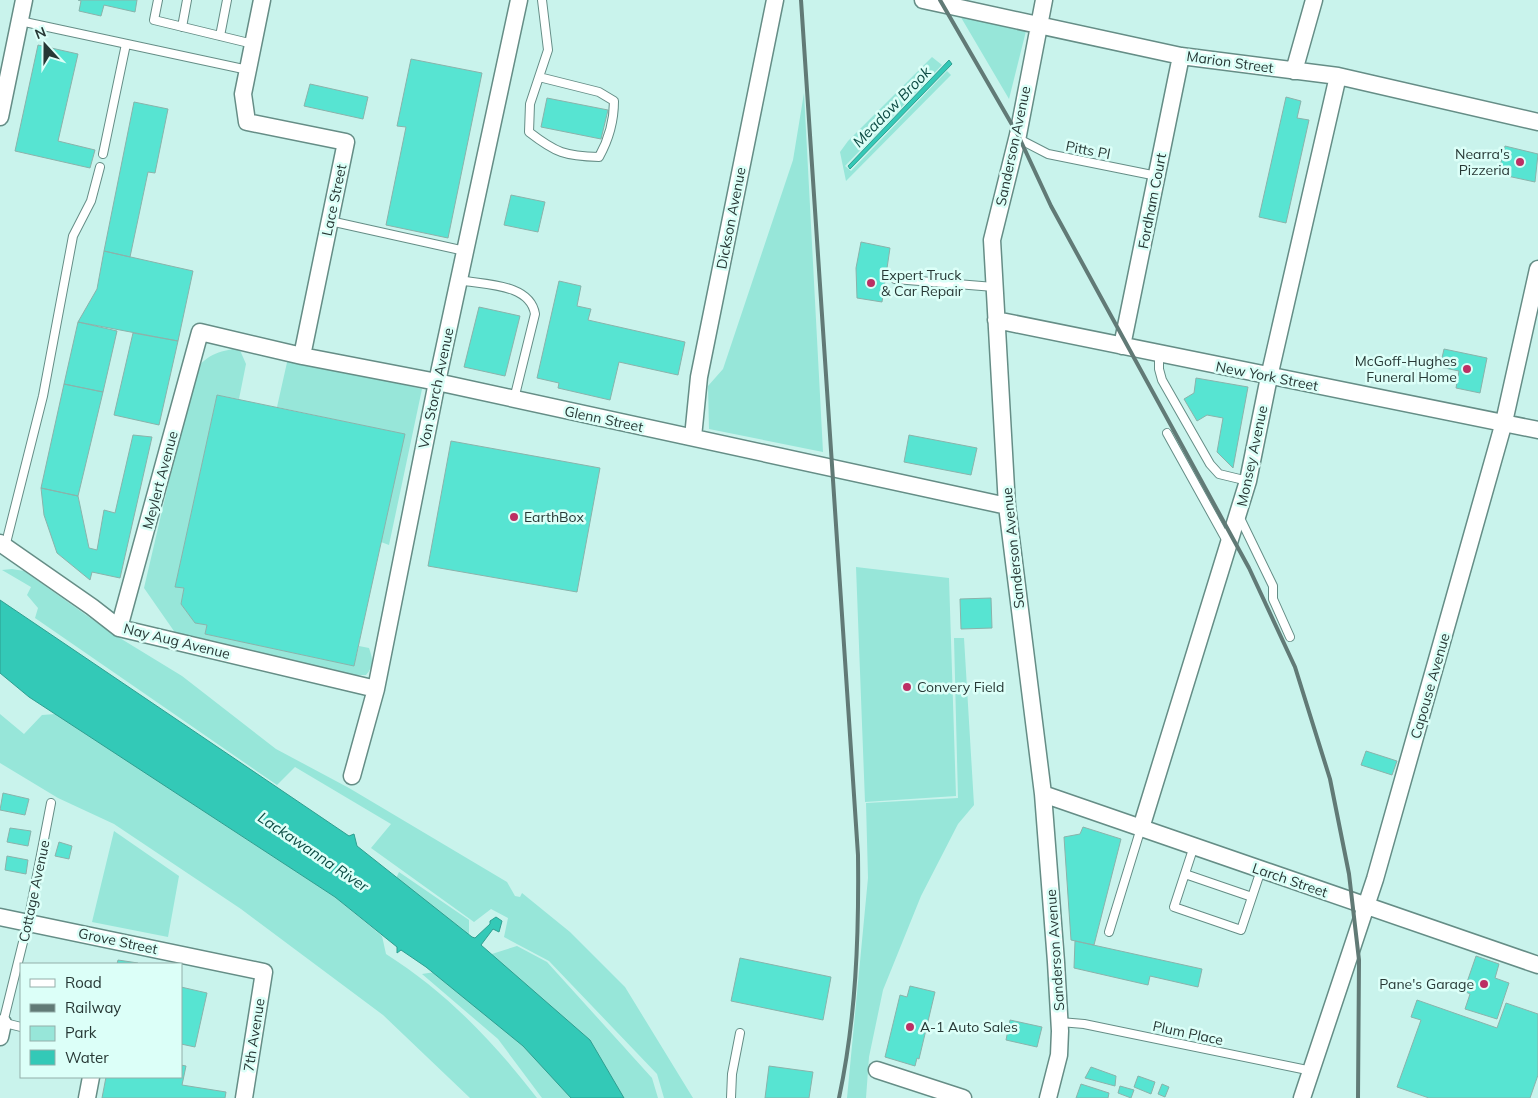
<svg xmlns="http://www.w3.org/2000/svg" width="1538" height="1098" font-family="Mulish,sans-serif">
  <style>
    .green { fill: #97e6d9 }
    .water { fill: #33c9b7; stroke: #2f9e90 }
    .building { fill: #57e4d2; stroke: #8ab3ab }
    .lines { fill: none; stroke-linecap: round; stroke-linejoin: round }
    .lane-casing { stroke: #658d86; stroke-width: 10 }
    .street-casing { stroke: #658d86; stroke-width: 19 }
    .lane { stroke: #fff; stroke-width: 8 }
    .street { stroke: #fff; stroke-width: 16 }
    .rail { stroke: #617a76; stroke-width: 4 }
    .poi-dot { fill: #bc2f64; stroke: #dcfff8; stroke-width: 2 }
    .labels { text-anchor: middle; stroke-width: 5; stroke-linejoin: round; paint-order: stroke }
    .street-label { font-size: 14px; fill: #273835; stroke: #dcfff8 }
    .poi-label { font-size: 14px; fill: #273835; stroke: #dcfff8; text-anchor: start }
    .water-label { font-size: 15px; font-style: italic; fill: #0d4c44; stroke: #dcfff8 }
  </style>
  <rect width="100%" height="100%" fill="#c9f3ec"/>
  <path class="green" d="M959,14l67,17 -17,68z
    M932,57l10,8 -97,101 6,5 96,-100 4,4 -105,106 -6,-29 8,-11z
    M804,93l19,359 -114,-23 -1,-43 15,-17 70,-209z
    M239,348l7,16 -7,35 -22,-4 -42,192 9,1 -3,16 14,19 12,2 -2,9 149,32 5,-20 10,2c4,11 5,18 -3,27h-10l-180,-41 -32,-46 50,-214c10,-19 25,-23 45,-26z
    M288,358l134,31 -33,156 -8,-3 23,-108 -127,-27z
    M856,567l93,11 7,218 -91,6z
    M12,569l12,2 86,61 72,44 94,73 73,39 158,94 8,14 5,1 2,-4 48,39 55,55 68,111h-29l-7,-24 -108,-113 -45,-24 4,-19 -17,-9 -17,13 -103,-74 20,-24 -96,-57 -18,18 -242,-167 3,-10 -11,-13 4,-8 -29,-17z
    M954,638h10l10,167 -16,19 -37,72 -38,94 -14,67 -3,41h-19l21,-220 -2,-75 92,-5z
    M0,714l24,20 18,-19 14,-1 279,183 47,39 4,18c60,38 108,88 151,144h-67l-87,-83 -142,-106 -127,-85 -56,-26 -58,-35z
    M114,831l65,45 -11,61 -76,-15z
    M399,872l70,48v15l-76,-50z
    M517,946l30,16 105,116 6,20h-116l-44,-59 -76,-65 13,-2z"/>
  <path class="water" d="M949,60l3,4 -102,105 -2,-3z
    M0,600l349,236 5,-2 3,12 115,91 3,1 15,-14v-3l6,-4 6,4 -3,11 -6,-3 -12,16 109,95 34,58h-53l-48,-52 -97,-79 -25,-17 -4,3v-6l-62,-50 -306,-200 -29,-24z"/>
  <path class="building" d="M78,0h59l-2,12 -31,-7 -3,11 -22,-5 2,-10z
    M38,45l40,9 -20,87 37,9 -5,18 -75,-17z
    M411,59l71,14 -34,165 -62,-13 20,-98 -9,-1z
    M310,84l58,13 -5,22 -59,-13z
    M1286,97l15,4 -4,17 12,2 -23,103 -27,-6z
    M547,98l61,12 -7,29 -60,-12z
    M134,102l34,7 -13,64 -7,-1 -18,85 -26,-6z
    M1505,146l33,8 -3,28 -37,-8z
    M511,195l34,7 -7,30 -34,-7z
    M861,242l29,6 -8,54 -25,-4 -1,-30z
    M104,251l89,20 -15,70 -100,-19 19,-33z
    M559,281l22,5 -4,20 14,3 -3,11 97,22 -7,33 -59,-13 -9,38 -52,-12 1,-5 -22,-5z
    M479,307l41,9 -15,60 -41,-9z
    M78,322l39,9 -14,61 -39,-8z
    M133,333l45,8 -19,84 -45,-10z
    M1444,349l43,9 -7,35 -24,-5 3,-17 -19,-4z
    M1196,378l52,9 -15,81 -16,-16 6,-34 -16,-3 -10,6 -13,-22 10,-6z
    M64,384l39,8 -25,104 -37,-8z
    M217,395l188,39 -51,232 -149,-32 2,-9 -12,-2 -14,-19 3,-16 -9,-1z
    M133,435l19,2 -32,141 -28,-6 -2,8 -33,-27 -13,-38 -3,-27 37,8 11,52 8,2 7,-40 11,3z
    M909,435l68,13 -6,27 -67,-13z
    M451,441l149,27 -23,124 -149,-26z
    M991,598l1,30 -31,1 -1,-30z
    M1366,751l31,10 -5,14 -31,-10z
    M3,793l26,6 -4,16 -25,-5z
    M1083,827l38,12 -27,106 -23,-5 -7,-103 16,-3z
    M10,828l21,3 -3,15 -21,-4z
    M59,842l13,4 -3,13 -14,-3z
    M7,856l21,4 -2,14 -21,-4z
    M1075,941l127,28 -4,18 -48,-11 -2,9 -74,-17z
    M1476,956l23,8 -4,14 14,5 -12,36 -32,-10 5,-15 -6,-3z
    M740,958l91,19 -8,43 -92,-19z
    M118,960l20,3v1h-21z
    M910,986l25,6 -16,67 -2,-1 -2,8 -30,-9 15,-62 7,2z
    M181,987l26,6 -12,54 -14,-3z
    M1417,1000l80,28 9,-25 32,11v61l-8,23h-101l-32,-11 24,-67 -10,-3z
    M1010,1020l32,7 -5,20 -31,-7z
    M181,1065l5,1 -4,19 44,7 -1,6h-123l4,-21h75z
    M769,1066l44,6 -4,26h-44z
    M1091,1067l25,9 -1,10 -30,-8z
    M1138,1076l17,6 -4,12 -17,-7z
    M1081,1084l28,9 -1,5h-32z
    M1162,1084l7,3 -4,10 -7,-3z
    M1120,1086l14,4 -3,8 -13,-5z"/>
  <g class="lines">
    <g class="lane-casing">
      <path id="lane" d="M158,0l-4,20 99,24
        M20,21l228,49
        M182,27l5,-27
        M220,36l7,-36
        M539,77l60,15 15,9c0,21 -5,38 -15,56 -34,-1 -43,-4 -70,-25l1,-28 18,-54 -6,-50
        M1017,138l31,16 109,22
        M103,154l23,-110
        M330,221l135,30
        M895,279l99,8
        M459,280c25,5 71,3 76,34l-21,85
        M1159,354v15l3,11 48,84 9,10 29,7
        M1167,433l61,110
        M1239,516l34,70v13l17,38
        M5,547l38,-151 30,-160 18,-35 9,-34
        M1194,846l-20,61 67,23 20,-60
        M1185,874l67,23
        M1109,932l32,-104
        M1,1022l20,5
        M1060,1022l24,2 228,47
        M3,1023l25,-101 23,-119
        M731,1098l1,-24 8,-41"/>
    </g>
    <g class="street-casing">
      <path id="street" d="M262,0l-19,94 4,28 99,20 -44,214
        M923,0l258,56 157,20 200,46
        M1044,0l-26,135 -26,105 15,266 36,288 13,168 4,69 -1,24 -11,43
        M1294,71l20,-71
        M0,117l24,-117
        M996,320l542,110
        M1122,346l59,-290
        M693,437l6,-60 76,-377
        M0,543l92,64 27,21 257,61
        M119,628l81,-296 102,24 135,26 570,124
        M352,776l24,-87 61,-307 82,-382
        M1043,794l495,171
        M1141,828l107,-347 21,-104 69,-301
        M0,917l264,55 -20,126
        M0,1037l3,-14
        M877,1070l86,28
        M87,1098l4,-21
        M1302,1098l73,-219 129,-457 34,-153"/>
    </g>
    <use href="#lane" class="lane"/>
    <use href="#street" class="street"/>
    <path class="rail" d="M801,0l57,855c1,82 -2,163 -19,243
      M940,0l78,135 33,71 198,362 46,99 35,112 19,95 10,86 -1,138"/>
  </g>
  <g class="poi-dot">
    <circle cx="1520" cy="162" r="5"/>
    <circle cx="871" cy="283" r="5"/>
    <circle cx="1467" cy="369" r="5"/>
    <circle cx="514" cy="517" r="5"/>
    <circle cx="907" cy="687" r="5"/>
    <circle cx="1484" cy="984" r="5"/>
    <circle cx="910" cy="1027" r="5"/>
  </g>
  <g class="labels">
    <g class="street-label">
      <text transform="translate(1230 62) rotate(8)" y="5">Marion Street</text>
      <text transform="translate(1013 146) rotate(-78)" y="5">Sanderson Avenue</text>
      <text transform="translate(1088 150) rotate(11)" y="5">Pitts Pl</text>
      <text transform="translate(334 200) rotate(-78)" y="5">Lace Street</text>
      <text transform="translate(1152 201) rotate(-79)" y="5">Fordham Court</text>
      <text transform="translate(731 218) rotate(-79)" y="5">Dickson Avenue</text>
      <text transform="translate(1267 376) rotate(11)" y="5">New York Street</text>
      <text transform="translate(436 388) rotate(-78)" y="5">Von Storch Avenue</text>
      <text transform="translate(604 419) rotate(12)" y="5">Glenn Street</text>
      <text transform="translate(1252 456) rotate(-78)" y="5">Monsey Avenue</text>
      <text transform="translate(160 480) rotate(-75)" y="5">Meylert Avenue</text>
      <text transform="translate(1013 548) rotate(-96)" y="5">Sanderson Avenue</text>
      <text transform="translate(177 641) rotate(14)" y="5">Nay Aug Avenue</text>
      <text transform="translate(1430 686) rotate(-74)" y="5">Capouse Avenue</text>
      <text transform="translate(1290 880) rotate(19)" y="5">Larch Street</text>
      <text transform="translate(34 891) rotate(-78)" y="5">Cottage Avenue</text>
      <text transform="translate(118 941) rotate(12)" y="5">Grove Street</text>
      <text transform="translate(1055 950) rotate(-94)" y="5">Sanderson Avenue</text>
      <text transform="translate(1188 1033) rotate(12)" y="5">Plum Place</text>
      <text transform="translate(254 1035) rotate(-81)" y="5">7th Avenue</text>
    </g>
    <g class="poi-label">
      <text x="1510" y="159" text-anchor="end">Nearra's<tspan x="1510" dy="16">Pizzeria</tspan></text>
      <text x="881" y="280">Expert Truck<tspan x="881" dy="16">&amp; Car Repair</tspan></text>
      <text x="1457" y="366" text-anchor="end">McGoff-Hughes<tspan x="1457" dy="16">Funeral Home</tspan></text>
      <text x="524" y="522">EarthBox</text>
      <text x="917" y="692">Convery Field</text>
      <text x="1474" y="989" text-anchor="end">Pane's Garage</text>
      <text x="920" y="1032">A-1 Auto Sales</text>
    </g>
    <g class="water-label">
      <text transform="translate(892 107) rotate(-46)" y="5">Meadow Brook</text>
      <text transform="translate(313 852) rotate(34)" y="5">Lackawanna River</text>
    </g>
  </g>
  <rect x="20" y="963" width="162" height="115" fill="#dcfff8" stroke="#94afaa"/>
  <rect x="30" y="979" width="25" height="8" fill="#ffffff" stroke="#94afaa"/>
  <text x="65" y="988" font-size="15" fill="#273835">Road</text>
  <rect x="30" y="1004" width="25" height="8" fill="#617a76" stroke="#94afaa"/>
  <text x="65" y="1013" font-size="15" fill="#273835">Railway</text>
  <rect x="30" y="1026" width="25" height="15" fill="#97e6d9" stroke="#94afaa"/>
  <text x="65" y="1038" font-size="15" fill="#273835">Park</text>
  <rect x="30" y="1050" width="25" height="15" fill="#33c9b7" stroke="#94afaa"/>
  <text x="65" y="1063" font-size="15" fill="#273835">Water</text>
  <g transform="translate(45 45) rotate(339)" stroke="#dcfff8" stroke-width="4" paint-order="stroke">
  <path d="M0-4L9 19L0 12L-9 19Z" fill="#273835"/>
  <text y="-8" font-size="14" font-weight="bold" text-anchor="middle" fill="#273835">N</text>
  </g>
</svg>
